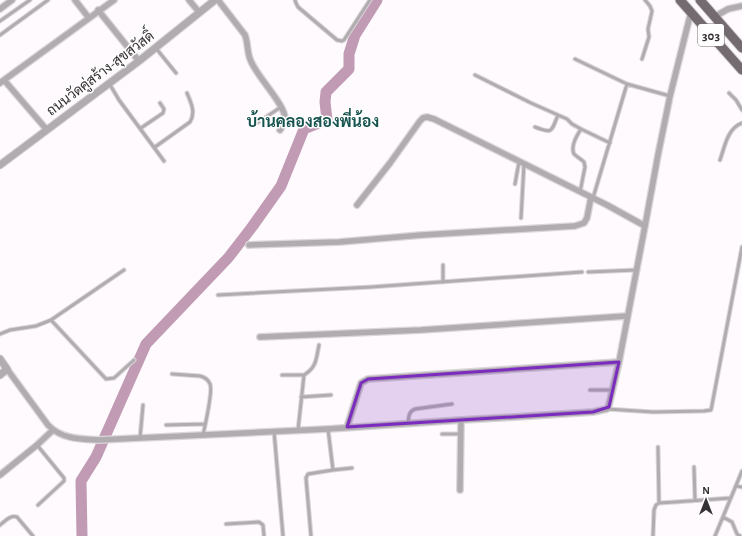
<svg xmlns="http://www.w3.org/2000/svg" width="742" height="536" font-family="'Alegreya Sans',Sarabun,sans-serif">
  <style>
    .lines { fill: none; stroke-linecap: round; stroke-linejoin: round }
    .river { stroke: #c19ab4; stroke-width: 11 }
    .service-casing { stroke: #dad6d9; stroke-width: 5 }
    .minor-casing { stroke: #dad6d9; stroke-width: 8 }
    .tertiary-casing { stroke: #dad6d9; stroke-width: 9 }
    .primary-casing { stroke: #dad6d9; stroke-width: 11 }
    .service { stroke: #b1acaf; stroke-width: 3 }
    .minor { stroke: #b1acaf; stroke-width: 5.5 }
    .tertiary { stroke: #b1acaf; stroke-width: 7 }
    .primary { stroke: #736b70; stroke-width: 9 }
    .marked { fill: #7b2cbf; fill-opacity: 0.2; stroke: #7b2cbf; stroke-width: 3; stroke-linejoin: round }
    .labels { text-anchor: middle; stroke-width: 3; stroke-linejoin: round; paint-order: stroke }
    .shield { fill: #fff; stroke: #726f71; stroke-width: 1 }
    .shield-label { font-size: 13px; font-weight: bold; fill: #353134 }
    .street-label { font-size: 14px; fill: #353134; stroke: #fff }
    .quarter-label { font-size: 16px; font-weight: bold; fill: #17534f; stroke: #fff }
  </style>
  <rect width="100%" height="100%" fill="#fefafd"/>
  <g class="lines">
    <path class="river" d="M82,536l-1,-55 15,-24 50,-113 82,-86 24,-31 29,-41 23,-57 23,-9 -2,-18 1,-10 23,-23v-15l6,-19 22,-35"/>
    <g class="service-casing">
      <path id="service" d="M295,0l1,3 2,4 39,33 5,1 2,-1 26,-40
        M0,21l30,-21
        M0,35l48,-35
        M155,47l21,26
        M575,59l52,25
        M642,59l7,-22 -1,-8 4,-18 -2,-5 -5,-6
        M475,75l56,28 36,16 5,5 9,5 29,14
        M109,83l10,17 45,61
        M729,93l7,7 6,10
        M255,124l2,-1 24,-16
        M535,127c18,7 16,5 23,-12
        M141,128l22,-15 1,-4 -4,-6
        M155,147l35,-25c6,-10 1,-19 -3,-29
        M720,160c5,-14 7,-31 22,-37
        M515,184l4,-22
        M580,192l5,-25 -1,-5c-3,-3 -7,-5 -10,-8 -4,-8 3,-19 7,-25
        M593,198l34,-114 43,12
        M521,218l3,-54
        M588,272l48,-2
        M443,282v-17
        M218,295l153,-8 211,-15
        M51,320l55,59 8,-1 20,-18
        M0,334l10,-4 26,-4 15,-6 73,-50
        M172,374l28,2c4,1 8,3 10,8 3,6 -5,42 -7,51
        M282,375h22
        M590,390h22
        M301,397l30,-2
        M607,409l46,3 51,-1 7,-1 1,-5 30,-158
        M408,423c1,-6 0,-11 7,-14l37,-5
        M166,425l39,-1
        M298,430l6,-55c13,-8 12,-16 15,-30
        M274,431l9,105
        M442,434h19
        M140,438l3,-33
        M37,445l27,33v3l-26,24
        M658,447l1,56
        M694,467l1,33
        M333,470l19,-2
        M736,486l6,1
        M723,517l9,5 5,12 3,2
        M226,524l33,-2 4,3 1,11
        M0,525c5,-4 10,-10 17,-8l16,19
        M311,536l-5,-58 2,-4 25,-4 -5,-41
        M653,536l1,-26 2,-5 3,-2 16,-1 56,-4
        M715,536l27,-65"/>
    </g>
    <g class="minor-casing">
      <path id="minor" d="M75,0l14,18
        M189,0l10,12
        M218,0l27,35c3,8 2,16 5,24 5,16 36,46 35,60 0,4 -3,8 -5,11
        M0,9l12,-9
        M98,10l41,51
        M714,17l14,-8 14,-3
        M4,80l43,50
        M0,83l114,-83
        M357,205l33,-42 30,-42 3,-3 4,-1 7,2 173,86 38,21
        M249,245l90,-3 83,-7 153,-9 9,-3 3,-5 4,-21
        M260,337l161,-7 206,-14
        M7,369l41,56c13,14 32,14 50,15l230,-11 133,-9 54,-3 78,-5 14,-3 2,-4 10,-43 26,-136 13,-71 12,-59 21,-84
        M347,427l14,-44 7,-4 251,-17
        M0,475l37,-30 16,-15
        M460,490l1,-70"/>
    </g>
    <g class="tertiary-casing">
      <path id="tertiary" d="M0,165l139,-104 76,-61
        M0,359l7,10 -7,6"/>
    </g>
    <g class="primary-casing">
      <path id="primary" d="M680,0l62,70
        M700,0l42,48"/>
    </g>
    <use href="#service" class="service"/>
    <use href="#minor" class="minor"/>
    <use href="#tertiary" class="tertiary"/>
    <use href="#primary" class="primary"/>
  </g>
  <path class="marked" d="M619,362l-10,45 -16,5 -246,15 14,-44 7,-4z"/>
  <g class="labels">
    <rect class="shield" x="698" y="24" width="26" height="22" rx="3"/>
    <g class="shield-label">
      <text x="711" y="40">303</text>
    </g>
    <g class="street-label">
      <text transform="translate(100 73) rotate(-37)" y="5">ถนนวัดคู่สร้าง-สุขสวัสดิ์</text>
    </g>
    <g class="quarter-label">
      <text x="313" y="127">บ้านคลองสองพี่น้อง</text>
    </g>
  </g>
  <g transform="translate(706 500)" stroke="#ffffff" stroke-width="3" paint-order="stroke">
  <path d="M0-3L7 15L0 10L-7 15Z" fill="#353134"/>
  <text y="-6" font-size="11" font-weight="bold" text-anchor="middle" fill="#353134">N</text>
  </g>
</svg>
